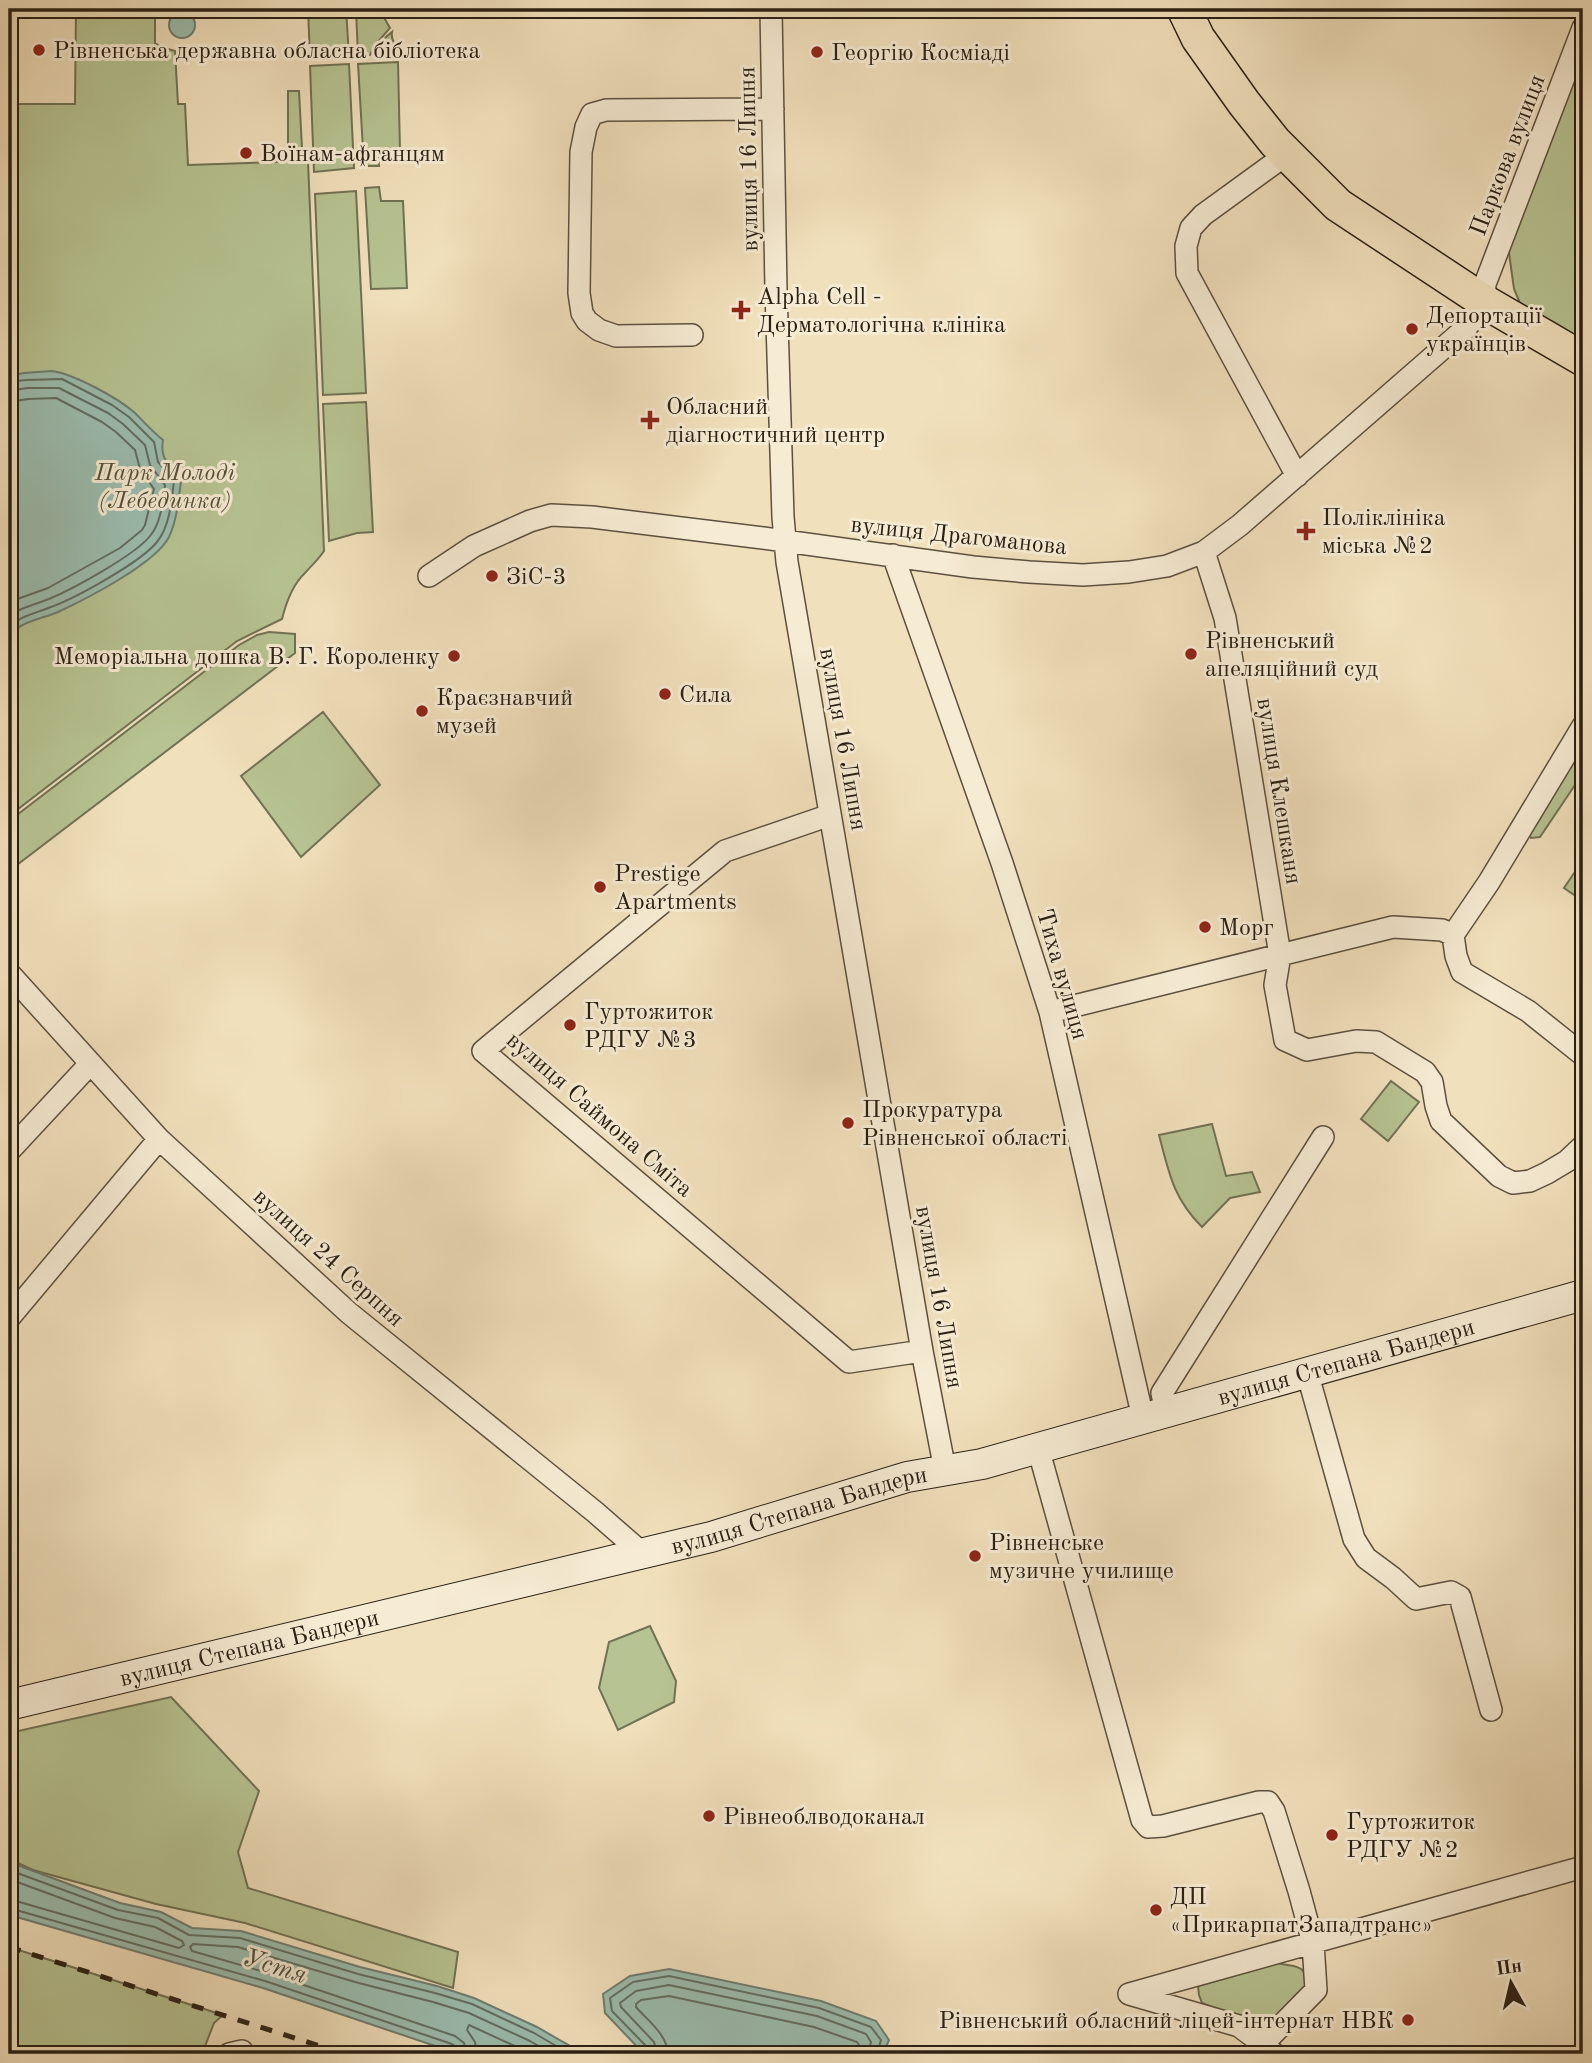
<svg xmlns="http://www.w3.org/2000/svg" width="1592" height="2063" font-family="'Old Standard TT',serif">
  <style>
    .green { fill: #b7c392; stroke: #707254; stroke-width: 2 }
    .water { fill: #9bbdaf; stroke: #6e7e71; stroke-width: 2 }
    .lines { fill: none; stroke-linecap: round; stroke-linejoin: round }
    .shore { stroke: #626e62; stroke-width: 2 }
    .minor-casing { stroke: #5c503f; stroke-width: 24 }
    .secondary-casing { stroke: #2a2015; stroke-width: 32 }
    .primary-casing { stroke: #2a2015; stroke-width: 36 }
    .minor { stroke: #f6ebd3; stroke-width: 21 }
    .secondary { stroke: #f6ebd3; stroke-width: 30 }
    .primary { stroke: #f1e0bc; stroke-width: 33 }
    .rail { stroke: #2a2015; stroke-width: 5; stroke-dasharray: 12 12; stroke-linecap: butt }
    .poi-dot { fill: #8f2418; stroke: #f6ebd3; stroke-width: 2.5 }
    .labels { text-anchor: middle; stroke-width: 6; stroke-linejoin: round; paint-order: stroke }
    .poi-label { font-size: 24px; fill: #2a2015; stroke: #f6ebd3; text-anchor: start }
    .street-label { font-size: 24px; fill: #2a2015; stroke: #f6ebd3 }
    .park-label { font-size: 24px; font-style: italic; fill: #54513a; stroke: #f6ebd3 }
    .water-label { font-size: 26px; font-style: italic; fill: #4c4f43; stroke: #f6ebd3 }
  </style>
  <rect width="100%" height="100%" fill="#f1e0bc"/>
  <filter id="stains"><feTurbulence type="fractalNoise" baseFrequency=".00286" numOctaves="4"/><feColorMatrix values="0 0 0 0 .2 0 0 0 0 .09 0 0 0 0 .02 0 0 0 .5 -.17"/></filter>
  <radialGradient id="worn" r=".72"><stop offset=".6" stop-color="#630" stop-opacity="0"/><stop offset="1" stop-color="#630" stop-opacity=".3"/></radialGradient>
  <path class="green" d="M76,9h83l-4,5v29l6,4 14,4 3,53h7l3,61 120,-4 16,390c-6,9 -12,14 -19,22 -13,12 -19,30 -23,46l-45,22 -228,175v-712h66z
    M308,9h38l3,47 -39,2z
    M356,9h23l11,19 -15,17 -5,10 -12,1z
    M392,32c-2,9 6,14 6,22l-24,1 12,-18z
    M1583,48v311l-52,-30 -17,-40 -6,-43z
    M398,62l2,89 -22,1 1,14h-15l-6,-102z
    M349,64l5,104 -40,4 -4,-106z
    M288,91h11l3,57h-14z
    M379,187l2,14h22l4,87 -36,1 -6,-101z
    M356,191l10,202 -43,2 -8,-201z
    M366,402l7,130 -16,1 -28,8 -6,-137z
    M269,632l26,2v19l-286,218v-50l230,-176 18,-10z
    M323,712l57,73 -79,72 -60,-81z
    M1583,754v19l-43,64 -9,1 -3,-4 49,-77z
    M1583,860v41l-19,-13z
    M1391,1081l28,21 -31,39 -27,-22z
    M1212,1124l14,52 26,-4 8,20 -30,6 -28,29c-29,-29 -33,-54 -43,-92z
    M650,1626l26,55 -2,21 -56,28 -19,-42 10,-46z
    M171,1697l88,94 -21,61 10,36 210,64 -5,36 -208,-65 -89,-19 -123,-34 -24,-11v-126z
    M9,1947l214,68 -9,8 -12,31h-193z
    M1278,1963c17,5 28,-1 29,24l-30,30 -25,6 -50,-20 -3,-8 -1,-9z"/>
  <path class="water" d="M169 25a13 13 0 1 1 26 0a13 13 0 1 1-26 0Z
    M52,371c22,3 66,27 83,42 9,9 18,19 28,27 -3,16 4,27 19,34 -3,20 -4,44 -13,63 -14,27 -83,62 -111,75 -11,5 -32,9 -40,16 -4,3 -7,9 -9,13v-265l15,-3z
    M9,1862l111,41 41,9 31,16 49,3 119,36 77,19 37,12 63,29 47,27h-125l-196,-66 -243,-70 -11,-5z
    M669,1969l152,32 55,20 13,19 -6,14h-239l-39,-41 -2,-19 27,-18z"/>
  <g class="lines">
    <path class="shore" d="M9,382l17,-2 36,-1 50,26 17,12 25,25 4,20 16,18c-2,19 -4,46 -17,62 -16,20 -81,56 -106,65 -14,6 -34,9 -42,22
      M9,391l18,-3h32l49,25 15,11 22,21 5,20 15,20c-2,15 -4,39 -15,51 -15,19 -77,53 -101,63 -13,5 -28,9 -40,16
      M9,402l19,-3 28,-1 46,24 14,10 19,18 5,19 14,20 -9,36 -3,5 -22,18 -72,40 -39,14
      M9,1870l109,40 40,8 31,17 51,3 118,36 77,19 37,11 62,29 36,21
      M9,1879l106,39 40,9 27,14 2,4 -5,3 -170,-49
      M9,1908l256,73 187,63 5,4 1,6
      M467,2054l-3,-11 -9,-7 -187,-63 -76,-22 -2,-4 3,-3 45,3 117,35 78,20 36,11 61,28 22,13
      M477,2054l-2,-12 -8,-12 2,-5 63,29
      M649,2054l-2,-7 -35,-36 -2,-13 23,-16 36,-6 150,32 52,19 10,13 -4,14
      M657,2054l-3,-12 -33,-35 -1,-4 16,-12 33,-6 148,31 49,18 5,8 -3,12
      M668,2054c-1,-20 -20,-33 -32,-47v-3l5,-4 28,-4 145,31 43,15 2,3 -1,9"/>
    <g class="minor-casing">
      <path id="minor" d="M771,9l5,281 7,227 4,45 135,789 23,119
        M1287,154l-84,61 -12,13 -5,18 1,27 110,203
        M692,335l-76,1 -17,-6 -12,-9 -5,-8 -3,-20 2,-141 5,-25 6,-13 14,-4 167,-1
        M1204,552l21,66 55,337 -5,30 10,55 22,10 49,-9 20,1 49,30 7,10 4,24 5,15 58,55 14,7 17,-2 17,-8 20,-12 16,-15
        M893,555l109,308 48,149 93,406
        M429,576l45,-30 56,-25 21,-6 41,2 171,21 210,29 56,5 54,3 46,-3 38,-6 37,-14 36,-27 226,-197c14,-18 19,-20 19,-44l98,-256
        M830,815l-105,36 -242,200 366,311 73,-11
        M1453,935l36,-53 94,-156
        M1453,935l3,21 6,16 66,39 55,44
        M9,973l150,166 190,174 246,199 47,41
        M1050,1012l343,-85 49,3 11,5
        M9,1151l81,-87
        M9,1318l150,-179
        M1307,1372l47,167 12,19 27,20 23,21 35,-7 9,5 31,113
        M1166,1412l-4,-19 161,-256
        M1038,1448l104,372 6,7 15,-1 96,-24h9l6,9 25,80 14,52 3,47 -53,54 11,10
        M1263,2044l-24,-18 -110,-32 454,-127
        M229,2054l13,-3"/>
    </g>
    <g class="secondary-casing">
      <g id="secondary">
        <path id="s1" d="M9,1705l702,-168 196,-60 75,-13 601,-169"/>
      </g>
    </g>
    <g class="primary-casing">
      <path id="primary" d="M1184,9l14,29 46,65 31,39 63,63 147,97 98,57"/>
    </g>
    <use href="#minor" class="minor"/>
    <use href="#secondary" class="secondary"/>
    <use href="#primary" class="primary"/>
    <path class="rail" d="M9,1947l336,107"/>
  </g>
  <g class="poi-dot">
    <circle cx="39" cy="50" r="7"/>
    <circle cx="817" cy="52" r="7"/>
    <circle cx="246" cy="153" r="7"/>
    <path d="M737.5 299.5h7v7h7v7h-7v7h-7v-7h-7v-7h7z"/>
    <circle cx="1412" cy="329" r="7"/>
    <path d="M646.5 409.5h7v7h7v7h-7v7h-7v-7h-7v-7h7z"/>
    <path d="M1302.5 520.5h7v7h7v7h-7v7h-7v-7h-7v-7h7z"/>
    <circle cx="492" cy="576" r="7"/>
    <circle cx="1191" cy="654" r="7"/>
    <circle cx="454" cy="656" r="7"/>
    <circle cx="665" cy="694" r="7"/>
    <circle cx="422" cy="711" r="7"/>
    <circle cx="600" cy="887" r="7"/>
    <circle cx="1205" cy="927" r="7"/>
    <circle cx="570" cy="1025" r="7"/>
    <circle cx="848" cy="1123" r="7"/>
    <circle cx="975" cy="1556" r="7"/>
    <circle cx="709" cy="1816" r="7"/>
    <circle cx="1332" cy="1835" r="7"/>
    <circle cx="1156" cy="1910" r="7"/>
    <circle cx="1408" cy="2020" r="7"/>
  </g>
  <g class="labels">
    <g class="poi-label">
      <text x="53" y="58">Рівненська державна обласна бібліотека</text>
      <text x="831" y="60">Георгію Косміаді</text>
      <text x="260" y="161">Воїнам-афганцям</text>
      <text x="757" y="304">Alpha Cell -<tspan x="757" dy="28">Дерматологічна клініка</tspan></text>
      <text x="1426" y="323">Депортації<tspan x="1426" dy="28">українців</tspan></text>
      <text x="666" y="414">Обласний<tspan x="666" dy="28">діагностичний центр</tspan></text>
      <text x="1322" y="525">Поліклініка<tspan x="1322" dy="28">міська №2</tspan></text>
      <text x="506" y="584">ЗіС-3</text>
      <text x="1205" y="648">Рівненський<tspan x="1205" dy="28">апеляційний суд</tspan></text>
      <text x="440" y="664" text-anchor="end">Меморіальна дошка В. Г. Короленку</text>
      <text x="679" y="702">Сила</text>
      <text x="436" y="705">Краєзнавчий<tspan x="436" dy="28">музей</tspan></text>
      <text x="614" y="881">Prestige<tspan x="614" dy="28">Apartments</tspan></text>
      <text x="1219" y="935">Морг</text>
      <text x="584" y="1019">Гуртожиток<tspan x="584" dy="28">РДГУ №3</tspan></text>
      <text x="862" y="1117">Прокуратура<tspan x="862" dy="28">Рівненської області</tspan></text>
      <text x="989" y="1550">Рівненське<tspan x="989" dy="28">музичне училище</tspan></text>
      <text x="723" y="1824">Рівнеоблводоканал</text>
      <text x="1346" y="1829">Гуртожиток<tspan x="1346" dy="28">РДГУ №2</tspan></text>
      <text x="1170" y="1904">ДП<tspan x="1170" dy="28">«ПрикарпатЗападтранс»</tspan></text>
      <text x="1394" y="2028" text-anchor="end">Рівненський обласний ліцей-інтернат НВК</text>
    </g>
    <g class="street-label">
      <text transform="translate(1507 155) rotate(-69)" y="8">Паркова вулиця</text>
      <text transform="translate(748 159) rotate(-91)" y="8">вулиця 16 Липня</text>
      <text transform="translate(959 535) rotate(6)" y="8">вулиця Драгоманова</text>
      <text transform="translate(844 739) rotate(80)" y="8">вулиця 16 Липня</text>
      <text transform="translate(1280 791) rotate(81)" y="8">вулиця Клешканя</text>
      <text transform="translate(1063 974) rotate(74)" y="8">Тиха вулиця</text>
      <text transform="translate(600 1114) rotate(41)" y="8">вулиця Саймона Сміта</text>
      <text transform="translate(329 1257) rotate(42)" y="8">вулиця 24 Серпня</text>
      <text transform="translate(940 1297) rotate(80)" y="8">вулиця 16 Липня</text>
      <text dy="8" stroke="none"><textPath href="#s1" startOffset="1381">вулиця Степана Бандери</textPath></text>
      <text dy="8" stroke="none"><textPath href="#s1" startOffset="814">вулиця Степана Бандери</textPath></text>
      <text dy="8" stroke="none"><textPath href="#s1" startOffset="247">вулиця Степана Бандери</textPath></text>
    </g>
    <g class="park-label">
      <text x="165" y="480">Парк Молоді<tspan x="165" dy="28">(Лебединка)</tspan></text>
    </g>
    <g class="water-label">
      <text transform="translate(275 1965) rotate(17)" y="9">Устя</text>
    </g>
  </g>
  <rect width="1592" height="2063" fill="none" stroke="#f1e0bc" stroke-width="35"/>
  <rect x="10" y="10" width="1571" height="2042" fill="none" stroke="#2a2015" stroke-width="3.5"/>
  <rect x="18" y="18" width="1557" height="2028" fill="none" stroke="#2a2015" stroke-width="2"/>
  <g transform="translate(1511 1983) rotate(352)" stroke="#f6ebd3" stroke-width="5" paint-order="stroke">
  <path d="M0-5L12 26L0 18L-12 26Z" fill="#2a2015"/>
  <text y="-10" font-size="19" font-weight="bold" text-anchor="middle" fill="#2a2015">Пн</text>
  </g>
  <rect width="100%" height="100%" filter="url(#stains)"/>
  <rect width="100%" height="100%" fill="url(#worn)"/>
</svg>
